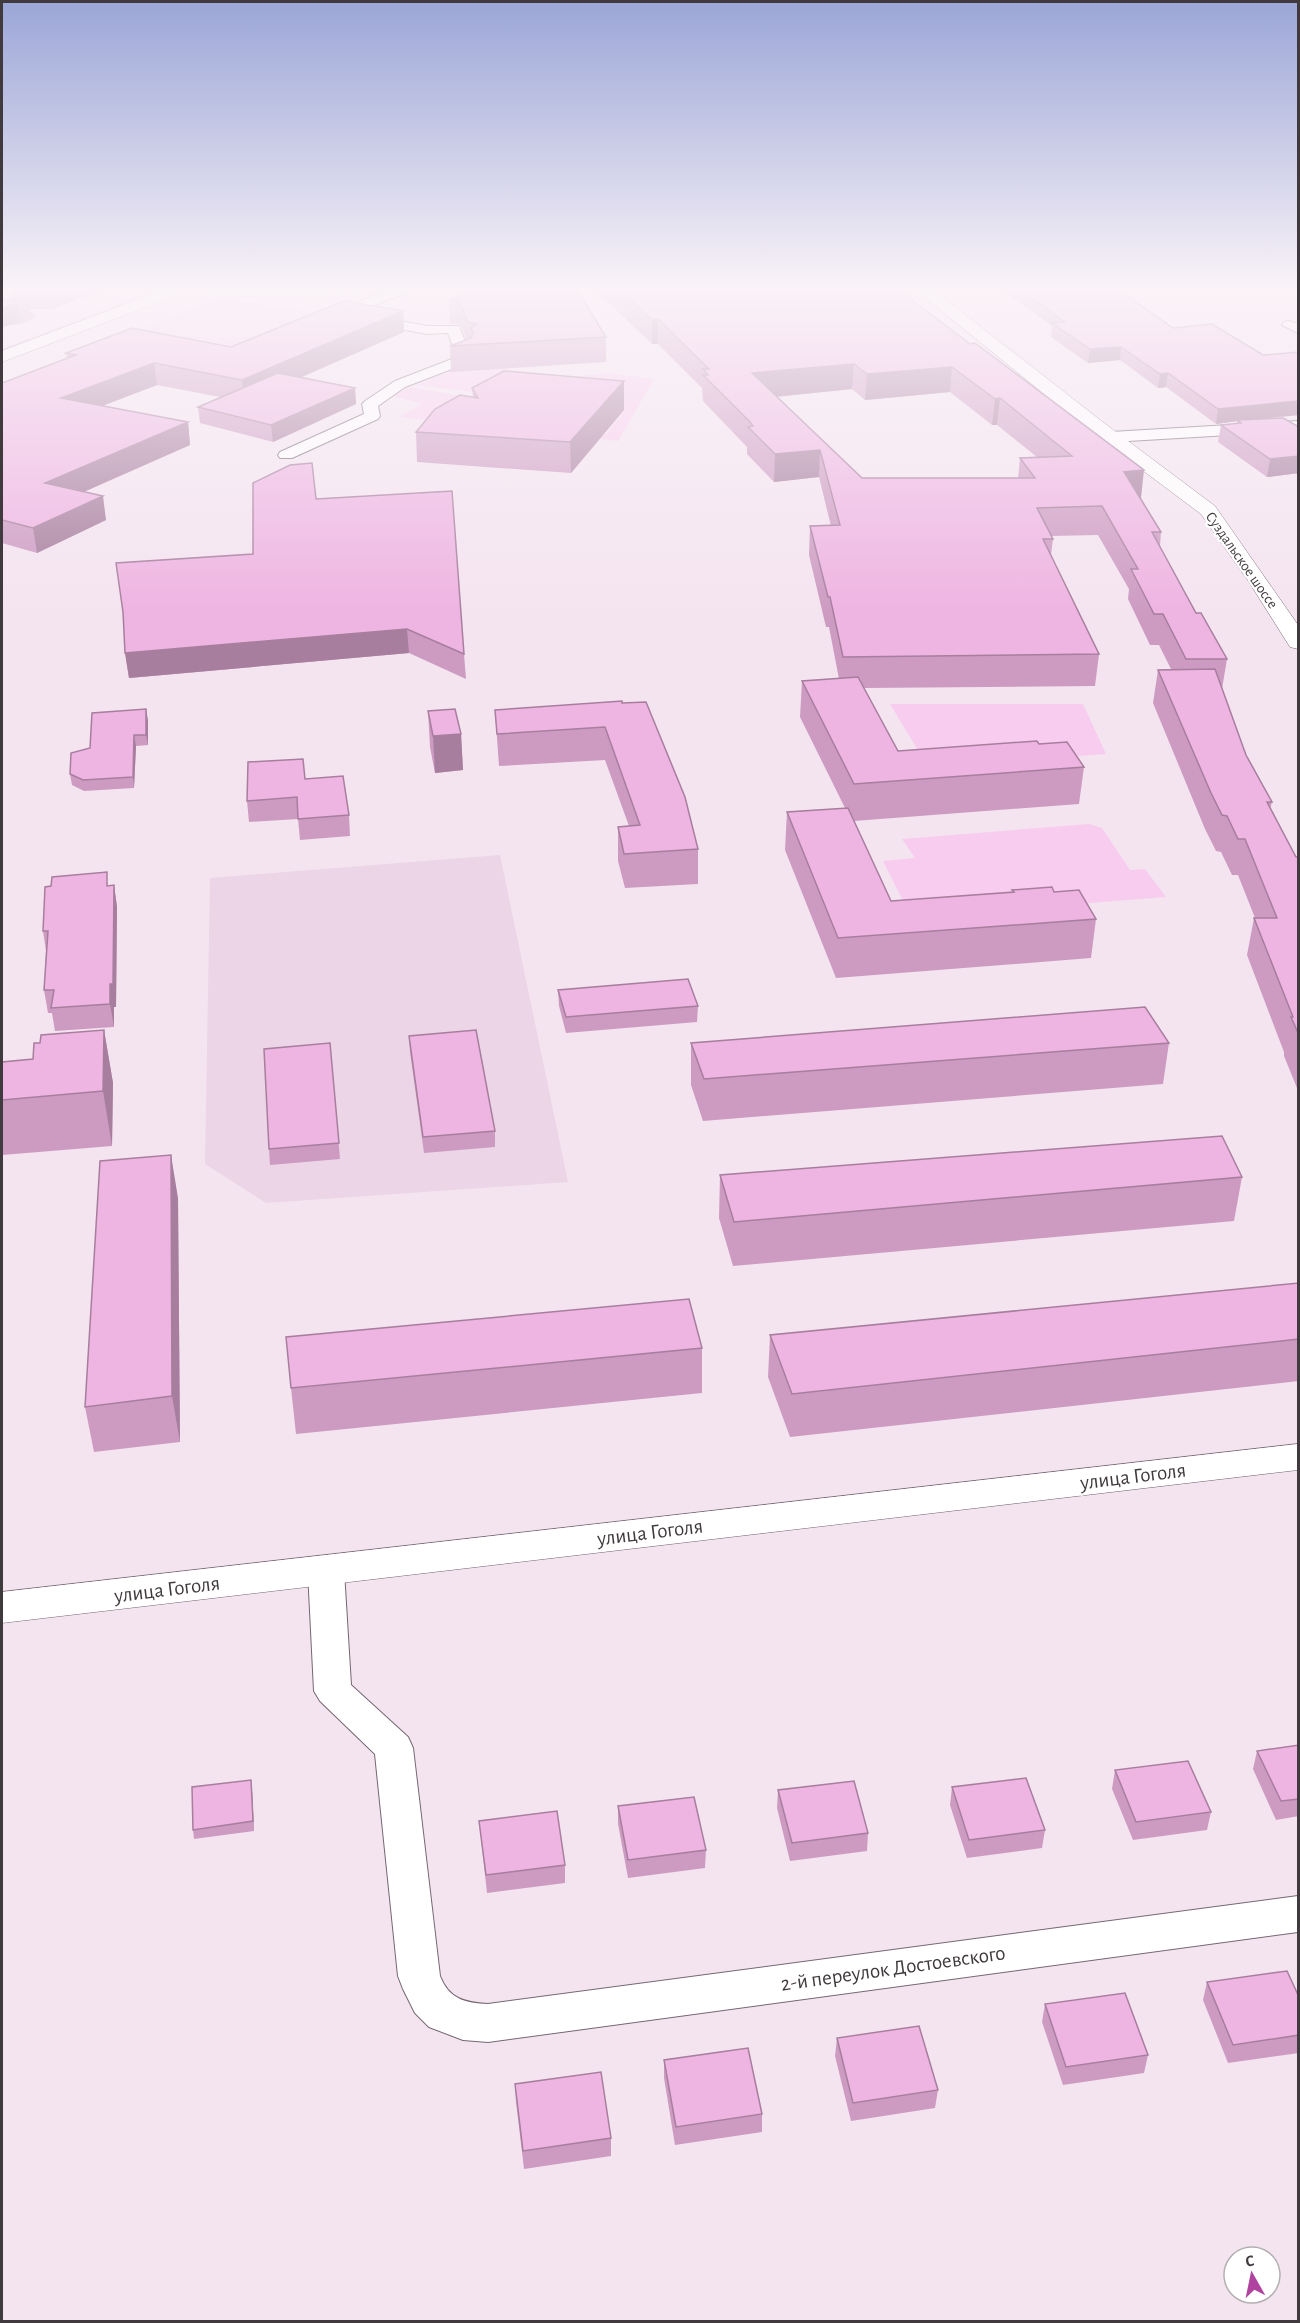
<svg xmlns="http://www.w3.org/2000/svg" width="1300" height="2323" font-family="'Alegreya Sans',sans-serif">
  <style>
    .built { fill: #ebd5e6 }
    .green { fill: #f8ccee }
    .forest { fill: #c990bd }
    .lines { fill: none; stroke-linecap: round; stroke-linejoin: round }
    .street-casing { stroke: #756772; stroke-width: 2 }
    .secondary-casing { stroke: #756772; stroke-width: 1 }
    .primary-casing { stroke: #756772; stroke-width: 1 }
    .street { fill: #fff; fill-rule: evenodd }
    .secondary { fill: #fff; fill-rule: evenodd }
    .primary { fill: #fff; fill-rule: evenodd }
    .wall { fill: #cd9bc2; fill-rule: evenodd }
    .shaded-wall { fill: #a77e9e }
    .building { fill: #eeb4e2; stroke: #a77e9e; stroke-width: 1.5; fill-rule: evenodd }
    .labels { text-anchor: middle; stroke-width: 4.5; stroke-linejoin: round; paint-order: stroke }
    .far-street-label { font-size: 15px; fill: #403a3e; stroke: #fff }
    .near-street-label { font-size: 21px; fill: #403a3e; stroke: #fff }
  </style>
  <rect width="100%" height="100%" fill="#f4e4f0"/>
  <path class="built" d="M500,855l68,327 -302,21 -61,-39 5,-286z"/>
  <path class="green" d="M139,296l5,1 -142,54v-3z
    M222,298l95,16 -89,36 -98,-17z
    M476,365l87,13 44,-5 47,6 -36,62 -218,-24 22,-13 -32,-9 20,-8 59,10 70,30 67,7 20,-24 -211,-25 48,-19z
    M890,704h193l23,50 -178,13z
    M1089,824l13,4 28,42 15,-1 21,28 -255,20 -28,-56 32,-3 -13,-19z"/>
  <path class="forest" d="M13,288h97l-58,21h-20l-3,2 7,4c-8,10 -22,10 -34,11z"/>
  <g class="lines">
    <g class="street-casing">
      <path id="street" d="M394,288h19l-2,3 -67,26h-10l-2,-3 2,-3z
        M367,315l60,11h32l13,33 -2,3 -65,25 -27,19 2,10 -2,3 -86,39h-12l-2,-3 2,-3 84,-38 -2,-10 3,-3 30,-20 62,-24 -9,-24 -21,1 -65,-12 -2,-3 2,-3z
        M1289,321l9,3v9l-16,-8 2,-3z
        M1298,421v10l-187,11 -8,-5 8,-5z
        M326,1558l13,4 5,9 7,114 57,52 5,11 27,228c9,23 25,27 48,28l810,-108v36l-810,110 -25,-2 -34,-13 -14,-14 -12,-24 -5,-13 -23,-222 -55,-53 -6,-10 -6,-120 5,-9z"/>
    </g>
    <g class="secondary-casing">
      <path id="secondary" d="M190,288h193l-8,5c-27,0 -172,10 -185,-5z
        M913,288h18l173,135 111,83 83,119v24l-8,-2 -41,-65 -48,-68 -111,-83z
        M1298,1444v26l-1296,153v-31z"/>
    </g>
    <g class="primary-casing">
      <path id="primary" d="M168,288h22l-2,3 -186,71v-11z"/>
    </g>
    <use href="#street" class="street"/>
    <use href="#secondary" class="secondary"/>
    <use href="#primary" class="primary"/>
  </g>
  <path class="wall" d="M478,288l128,49v25l-155,10 -1,-26 17,-6 -7,-16h-10l-1,-24z
    M593,288h303l245,210 20,34 -1,14 36,67 31,46 -5,30 24,66 26,47 -2,7 26,48h3v236l-15,-37v-4l-37,-97 7,-37h1l-17,-43h-6l-11,-23 -5,-1 -11,-22 -52,-126 5,-33 13,-1 -12,-24h-9l-22,-46 1,-10 -31,-54 -47,1 2,3 -2,16 48,99 -4,32 -231,2 34,63 141,-7 45,23 -5,37 -225,17 37,80 121,-9v-2l42,2 42,27 -5,39 -255,20 -51,-128 2,-38 58,-4 -45,-91 2,-36 37,-2 -10,-52h-3l-17,-72 1,-29h21l-12,-49 -45,5 -27,-28v-7l-44,-46 -1,-13 -44,-44h-6zM852,389l13,11 85,-8 42,33h5l40,32 -17,1 -2,20h-156l-86,-81z
    M999,288h117l57,40 90,27 36,-3v63l-38,4 38,8v46l-32,4 -49,-35 3,-17 16,-1v-3l-21,3 -50,-37 -8,1 -38,-28 -32,3 -37,-26 1,-11z
    M403,311l1,21 -104,46 55,10 1,16 -83,38 -73,-19 -2,-16 22,-10 -63,-12 -55,21 86,16 2,23 -106,47 22,28 -69,33 -35,-10v-160l65,-25 -1,-5 165,-6z
    M624,381v29l-53,63 -154,-11 -1,-30 57,-34 -1,-10z
    M316,499l148,155 2,25 -57,-26 -280,25 -4,-25 128,-99z
    M622,701l76,148v35l-73,4 -7,-27v-34l11,-1 -24,-66 -106,6 -4,-56z
    M428,711l33,23 2,36 -28,3 -5,-26z
    M148,720v25l-12,1 -2,42 -50,3 -12,-6 -2,-11 20,-26z
    M305,779l44,36 1,21 -50,4 -2,-21 -49,3 -2,-21z
    M114,885l3,22 -1,100h-2v20l-59,4 -3,-18h-4l-4,-23 2,-39 -3,-20 66,-45z
    M558,990l140,16 -1,16 -131,11 -7,-27z
    M104,1030l9,53 -1,63 -110,9v-93l31,-3 7,-16z
    M409,1036l86,95v16l-71,6 -14,-101z
    M330,1043l10,116 -70,6 -1,-16z
    M691,1043h478l-6,41 -460,37 -12,-36z
    M720,1175l522,2 -8,44 -501,45 -14,-48z
    M178,1198l2,244 -86,10 -9,-45z
    M1299,1276v105l-509,56 -22,-60 2,-42 527,-51z
    M702,1348v45l-406,41 -5,-46z
    M1299,1745v71l-23,4 -23,-51 4,-18z
    M1115,1770l96,42 -4,18 -74,10 -21,-51z
    M251,1780l1,9 2,42 -60,8 -1,-9z
    M952,1787l93,43 -3,18 -75,10 -17,-53z
    M778,1790l90,43 -1,18 -77,10 -13,-53z
    M618,1806l88,44 -1,18 -77,10 -10,-54z
    M479,1821l86,44v18l-78,10z
    M1207,1982l92,15v56l-71,10 -25,-63z
    M1045,2004l103,51 -4,18 -81,12 -21,-63z
    M837,2038l101,52 -3,18 -84,13 -16,-65z
    M664,2060l98,54v18l-87,13 -11,-67z
    M515,2084l96,54v18l-87,13 -8,-67z"/>
  <path class="shaded-wall" d="M17,303l3,18 -18,7v-20z
    M403,311l1,21 -160,70 -2,-22z
    M658,319v25h-6v-24z
    M1121,347l-1,13 -32,3 2,-14z
    M154,363l3,22 -92,35 -4,-22z
    M854,364l-2,25 -101,10 1,-26z
    M952,367l-2,25 -85,8 2,-26z
    M1168,373l-2,14 -8,1 2,-14z
    M624,381v29l-53,63 -1,-31z
    M355,388l1,16 -83,38 -2,-17z
    M1000,398l-3,27h-5l3,-26z
    M1299,401v14l-61,6 -1,-1v1l-21,3 2,-15z
    M188,422l2,23 -141,62 -4,-24z
    M820,450l-1,27 -45,5 1,-28z
    M1299,456v17l-32,4 3,-18z
    M1144,470l-3,28 -21,2 4,-28z
    M103,496l3,24 -69,33 -4,-25z
    M407,629l2,24 -280,25 -4,-25z
    M146,709l2,11v25l-2,-10z
    M461,734l2,36 -28,3 -2,-37z
    M134,735l2,11 -2,42 -1,-11z
    M114,885l3,22 -1,100h-2v20l-4,-23z
    M104,1030l9,53 -1,63 -9,-55z
    M171,1155l7,43 2,244 -8,-46z
    M251,1780l1,9 2,42 -1,-10z"/>
  <path class="building" d="M478,288h98l30,49 -156,9 21,-8 2,-5 -2,-5 6,-4 -9,-2 -9,-22h-10z
    M618,288h278l74,56 5,-1 169,127 -20,2 37,60h-9l44,81h5l26,46h-41l-23,-45h-9l-23,-45h7l-36,-63 -65,2 16,31h-10l56,115 -256,3 -13,-60h-2l-18,-71 30,-1 -20,-75 -45,4 -27,-27 5,-1 -3,-4 -47,-47h5l-5,-6h6l-51,-50 -6,1zM854,364l13,10 85,-7 43,32 5,-1 72,58 -52,2 15,20h-173l-110,-105z
    M1018,288h98l57,40 39,-4 51,31 36,-3v49l-81,8 -50,-36 -8,1 -39,-27 -31,2 -38,-26 13,-1z
    M2,300l14,1 1,2 -15,5z
    M344,301l59,10 -161,69 -88,-17 -93,35 127,24 -143,61 58,13 -70,32 -31,-8v-137l74,-28 -10,-2 66,-25 99,19z
    M504,371l120,10 -54,61 -154,-10 19,-23 25,-14 18,3 -6,-10z
    M278,373l77,15 -84,37 -73,-18z
    M1283,418l16,9v29l-29,3 -49,-34 20,-2 -4,-3z
    M312,463l4,36 136,-8 12,163 -57,-25 -282,24 -2,-41 -7,-49 137,-9v-71l37,-18z
    M1215,669l31,86 26,47h-5l29,55h3v178l-8,-18h2l-39,-99h23l-32,-79h-7l-11,-23 -5,-1 -11,-22 -53,-123z
    M858,677l40,74 139,-10 2,3 28,-2 17,25 -230,17 -52,-103z
    M622,701v2l24,-1 39,95 13,52 -74,5 -6,-27 22,-2 -35,-98 -108,7 -2,-24z
    M146,709v26h-12l-1,42 -50,3 -13,-6 1,-21 19,-5 2,-35z
    M455,709l6,25 -28,2 -5,-25z
    M303,759l2,20 38,-3 6,39 -51,4 -1,-22 -50,4 1,-39z
    M848,808l43,93 123,-9 -2,-2 40,-3 2,5 25,-2 17,29 -258,19 -51,-126z
    M107,872v14l7,-1 -1,99h-3v20l-59,4 3,-18h-10l4,-59h-5l2,-44 6,-1 1,-9z
    M688,979l10,27 -132,11 -8,-27z
    M1145,1007l24,36 -465,36 -13,-36z
    M104,1030l-1,61 -101,9v-38l31,-3 1,-16h6l1,-8z
    M476,1030l19,101 -72,6 -14,-101z
    M330,1043l9,100 -70,6 -5,-100z
    M1222,1136l20,41 -508,45 -14,-47z
    M171,1155l1,241 -87,11 15,-246z
    M1299,1283v56l-507,55 -22,-59z
    M689,1299l13,49 -411,40 -5,-51z
    M1299,1745v54l-18,2 -24,-50z
    M1188,1761l23,51 -75,10 -21,-52z
    M1026,1778l19,52 -76,10 -17,-53z
    M251,1780l2,41 -60,9 -1,-43z
    M854,1781l14,52 -76,10 -14,-53z
    M694,1797l12,53 -78,10 -10,-54z
    M557,1811l8,54 -79,10 -7,-54z
    M1287,1971l12,26v38l-66,10 -26,-63z
    M1125,1993l23,62 -82,12 -21,-63z
    M919,2026l19,64 -85,13 -16,-65z
    M748,2048l14,66 -86,13 -12,-67z
    M601,2072l10,66 -88,13 -8,-67z"/>
  <linearGradient id="sky" x2="0" y2="1"><stop stop-color="#9ba6d7"/><stop offset="0.47" stop-color="#faf3f8"/><stop offset="1" stop-color="#faf3f8" stop-opacity="0"/></linearGradient>
  <rect width="1300" height="613" fill="url(#sky)"/>
  <g class="labels">
    <g class="far-street-label">
      <text transform="translate(1242 560) rotate(55)" y="5">Суздальское шоссе</text>
    </g>
    <g class="near-street-label">
      <text transform="translate(1133 1476) rotate(-7)" y="7">улица Гоголя</text>
      <text transform="translate(650 1532) rotate(-7)" y="7">улица Гоголя</text>
      <text transform="translate(167 1589) rotate(-7)" y="7">улица Гоголя</text>
      <text transform="translate(893 1968) rotate(-8)" y="7">2-й переулок Достоевского</text>
    </g>
  </g>
  <rect width="1300" height="2323" fill="none" stroke="#403a3e" stroke-width="6"/>
  <g transform="translate(1252 2275) rotate(351)"><circle r="28" fill="#ffffff" stroke="#b3b0b2" stroke-width="1.5"/>
  <path d="M0-4.5L10 22L0 15L-10 22Z" fill="#b143a0"/>
  <text y="-9" font-size="16" font-weight="bold" text-anchor="middle" fill="#403a3e">С</text>
  </g>
</svg>
